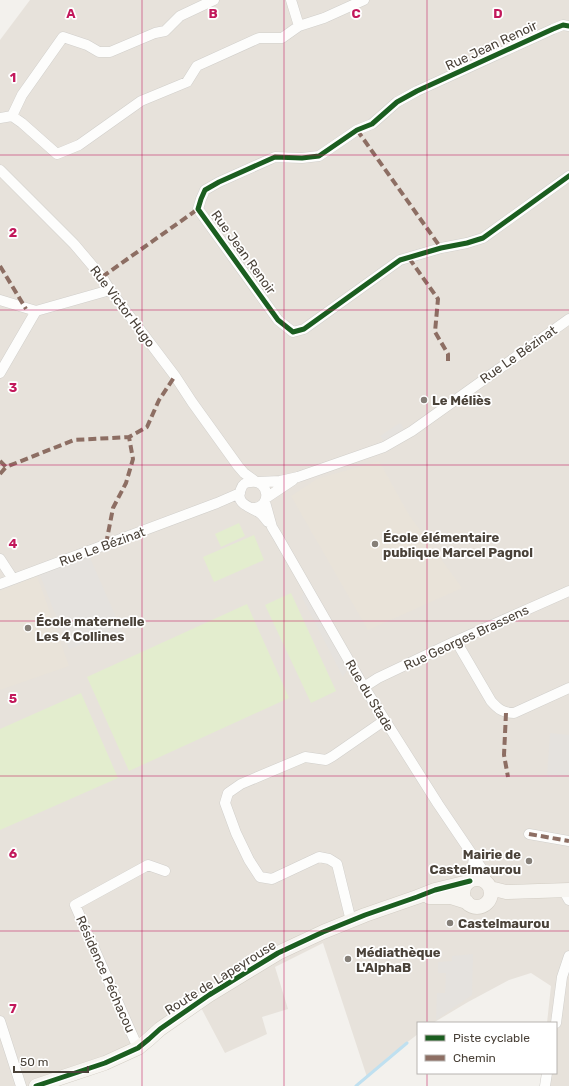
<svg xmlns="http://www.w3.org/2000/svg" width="569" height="1086" font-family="Rubik,sans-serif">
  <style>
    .residential { fill: #e7e2db }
    .education { fill: #e9e3d9 }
    .pitch { fill: #e3edce }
    .parking { fill: #e5e2de }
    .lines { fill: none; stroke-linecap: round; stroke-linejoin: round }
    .stream { stroke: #bfe0f0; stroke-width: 3 }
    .street-casing { stroke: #d1cfcb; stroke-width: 11 }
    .secondary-casing { stroke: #d2cdc4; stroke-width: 15 }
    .street { stroke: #fdfdfc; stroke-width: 10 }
    .secondary { stroke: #f7f5f1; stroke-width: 14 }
    .quiet { stroke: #8d6e63; stroke-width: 4; stroke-dasharray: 8 4; stroke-linecap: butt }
    .cycleway-casing { stroke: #fff; stroke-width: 8 }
    .cycleway { stroke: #1b5e20; stroke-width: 5 }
    .grid { fill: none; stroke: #c2185b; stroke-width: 1; stroke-opacity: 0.55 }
    .poi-dot { fill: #857f78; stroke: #fff; stroke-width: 1.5 }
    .labels { text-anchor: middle; stroke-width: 3.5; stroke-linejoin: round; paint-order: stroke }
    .street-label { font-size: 13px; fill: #4a4239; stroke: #fff }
    .poi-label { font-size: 13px; font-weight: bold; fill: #4a4239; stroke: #fff; text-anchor: start }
    .grid-label { font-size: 13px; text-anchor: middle; font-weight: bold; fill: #c2185b; stroke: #fff; stroke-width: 3.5; stroke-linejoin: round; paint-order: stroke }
  </style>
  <rect width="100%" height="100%" fill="#f3f1ed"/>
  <path class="residential" d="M30,0h539v1086h-28v-13h15v-50h-9l4,-37 -20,-13 -22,7 -41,22 -35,21h-15v11l-30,23 -21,20 -44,-134 -48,24 13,42 -26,8 5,17 -42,19 -27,-51 -49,37 -113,47h-36v-1046z"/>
  <path class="education" d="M379,461l30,54 53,73 -94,42 -77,-134 26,-17z
    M37,576l32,90 -69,24v-99z"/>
  <path class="pitch" d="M239,523l6,13 -24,11 -6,-13z
    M254,535l10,25 -50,22 -11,-25z
    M291,593l45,98 -25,12 -46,-98z
    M247,604l42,94 -160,73 -42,-94z
    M81,693l37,85 -118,52v-101z"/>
  <path class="parking" d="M400,423l5,7 -20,13 -5,-7z
    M87,551l35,80 -53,18 -31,-79z
    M305,590l43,79 -5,8 -41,-80z
    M550,733l19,2v40l-22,2z
    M473,954l-1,41 -36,25 1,-27h8l1,-20h-8v-11l14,-1v-5z"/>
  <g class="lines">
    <path class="stream" d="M356,1086l51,-43"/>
    <g class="street-casing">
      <path id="street" d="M291,0l8,26
        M569,26l-6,-1 -10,4 -136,62 -20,11 -25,22 -15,6 -38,26 -17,2 -27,-1 -56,25 -14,8 -4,9 -3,10 80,111 15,12 11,-3 96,-69 41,-12 26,-5 16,-5 86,-62
        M12,116l10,-21 41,-58 24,8 12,7h11l45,-19 10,-2 15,-15 34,-16
        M0,118l12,-2 10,7 35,31 22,-9 62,-44 46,-19 10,-16 62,-28h23l17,-12 25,-8 40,-18
        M0,170l74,74 28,33 8,13 65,86 17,26 46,64 6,7 11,8
        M0,300l36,11 74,-21
        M0,373l36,-62
        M258,482l22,-1 18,-4 86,-30 28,-16 157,-112
        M266,498l27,-18
        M265,502l7,25 6,10 86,150 74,117 44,65 5,14
        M251,508c22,2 19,-30 -1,-26 -4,0 -8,3 -9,7 -7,15 10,18 19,24 3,2 5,6 8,9
        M0,559l13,20
        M0,584l217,-81 23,-10
        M456,641l35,60c7,8 12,12 23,12l55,-25
        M364,687l14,-9 78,-37 113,-50
        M529,834l40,7
        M470,881l4,-23
        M564,891l5,9
        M351,921l-14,-57 -8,-5 -10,-2 -47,22 -12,-2 -11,-17 -13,-27 -11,-30 3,-10 13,-9 64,-27 21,3 7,-4 52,-36
        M0,1021l21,65
        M556,1023l6,-46 7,-21
        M138,1048l-63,-143 73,-40 17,6
        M545,1086l2,-13"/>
    </g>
    <g class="secondary-casing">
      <path id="secondary" d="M463 893a14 14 0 1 1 28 0a14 14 0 1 1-28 0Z
        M490,888l16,4 63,-2
        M429,897h22l16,5
        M36,1086l69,-23 33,-15 11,-9 11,-10 49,-34 69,-42 45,-21 42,-17 52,-18 18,-7 33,-8"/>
    </g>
    <use href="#street" class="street"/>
    <use href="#secondary" class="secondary"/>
    <path class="quiet" d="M357,130l84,118
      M409,258l29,41 -3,33 13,22v7
      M0,266l26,43
      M102,277l96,-68
      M0,461l6,6 68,-27 55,-3
      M0,474l6,-7
      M106,544l7,-36 13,-25 7,-24 -4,-22 18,-10 12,-27 16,-24
      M506,713l-2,42 4,22
      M529,834l40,7"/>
    <g class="cycleway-casing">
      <path id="cycleway" d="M569,26l-6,-1 -10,4 -136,62 -20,11 -25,22 -15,6 -38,26 -17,2 -27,-1 -56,25 -14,8 -4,9 -3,10 80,111 15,12 11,-3 96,-69 41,-12 26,-5 16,-5 86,-62
        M36,1086l69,-23 33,-15 11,-9 11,-10 49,-34 69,-42 45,-21 42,-17 52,-18 18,-7 35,-9"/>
    </g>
    <use href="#cycleway" class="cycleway"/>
  </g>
  <path class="grid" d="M142,0v1086M284,0v1086M427,0v1023M0,155h569M0,310h569M0,465h569M0,621h569M0,776h569M0,931h569M427,1073v13"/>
  <g class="poi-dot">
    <circle cx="424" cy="400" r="4"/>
    <circle cx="375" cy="544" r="4"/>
    <circle cx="28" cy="628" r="4"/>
    <circle cx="529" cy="861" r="4"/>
    <circle cx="450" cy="923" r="4"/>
    <circle cx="348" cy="959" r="4"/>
  </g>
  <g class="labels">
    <g class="street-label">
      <text transform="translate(491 45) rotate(-25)" y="5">Rue Jean Renoir</text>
      <text transform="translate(244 252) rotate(54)" y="5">Rue Jean Renoir</text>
      <text transform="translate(123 306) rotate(53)" y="5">Rue Victor Hugo</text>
      <text transform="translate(518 354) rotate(-35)" y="5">Rue Le Bézinat</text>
      <text transform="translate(102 546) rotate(-20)" y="5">Rue Le Bézinat</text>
      <text transform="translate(466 637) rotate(-25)" y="5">Rue Georges Brassens</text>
      <text transform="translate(370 695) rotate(59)" y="5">Rue du Stade</text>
      <text transform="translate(106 974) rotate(66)" y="5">Résidence Péchacou</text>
      <text transform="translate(220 977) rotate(-32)" y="5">Route de Lapeyrouse</text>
    </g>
    <g class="poi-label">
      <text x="432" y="405">Le Méliès</text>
      <text x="383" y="542">École élémentaire<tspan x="383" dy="15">publique Marcel Pagnol</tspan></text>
      <text x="36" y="626">École maternelle<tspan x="36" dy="15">Les 4 Collines</tspan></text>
      <text x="521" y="859" text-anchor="end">Mairie de<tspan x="521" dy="15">Castelmaurou</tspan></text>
      <text x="458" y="928">Castelmaurou</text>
      <text x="356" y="957">Médiathèque<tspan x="356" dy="15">L'AlphaB</tspan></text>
    </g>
  </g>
  <g class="grid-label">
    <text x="71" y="18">A</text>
    <text x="213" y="18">B</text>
    <text x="356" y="18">C</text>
    <text x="498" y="18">D</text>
    <text x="13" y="82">1</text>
    <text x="13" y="237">2</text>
    <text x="13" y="392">3</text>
    <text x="13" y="548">4</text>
    <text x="13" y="703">5</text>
    <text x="13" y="858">6</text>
    <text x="13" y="1013">7</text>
  </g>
  <rect x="417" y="1022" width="140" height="52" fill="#ffffff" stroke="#b7b3b0"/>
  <rect x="425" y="1035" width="20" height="6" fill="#1b5e20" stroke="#b7b3b0"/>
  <text x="453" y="1042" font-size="12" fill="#4a4239">Piste cyclable</text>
  <rect x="425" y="1055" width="20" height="6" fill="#8d6e63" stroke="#b7b3b0"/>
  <text x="453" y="1062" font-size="12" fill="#4a4239">Chemin</text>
  <path d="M14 1066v6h74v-6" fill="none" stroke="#4a4239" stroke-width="2"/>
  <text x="20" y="1066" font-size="12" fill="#4a4239" stroke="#ffffff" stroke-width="3" paint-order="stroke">50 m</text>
</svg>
